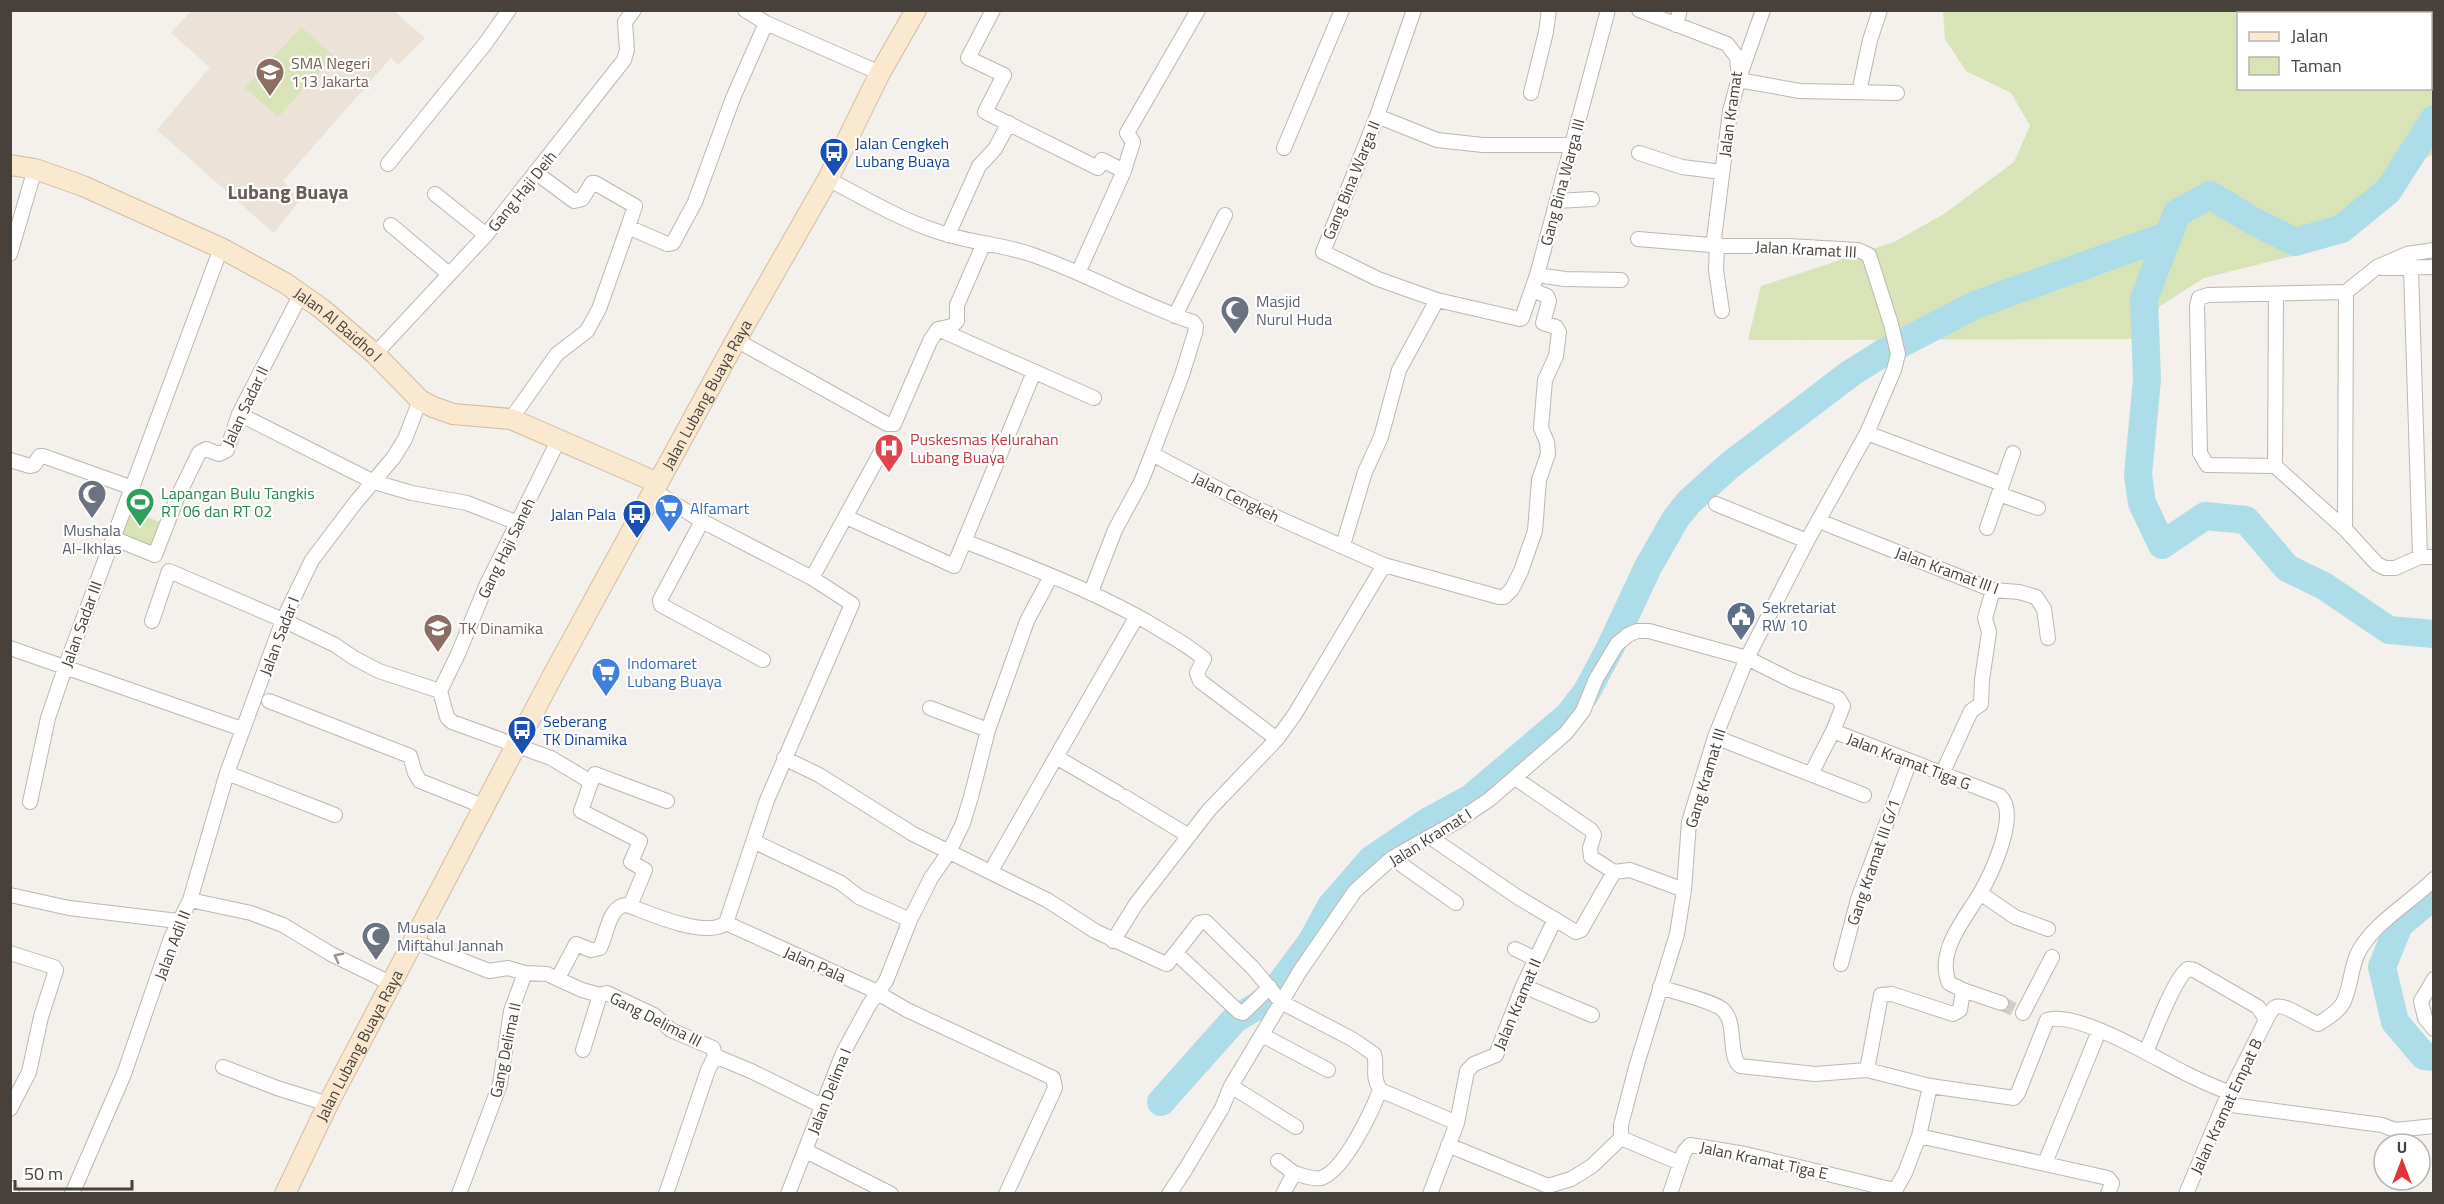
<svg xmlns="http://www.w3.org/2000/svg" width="2444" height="1204" font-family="'Titillium Web',sans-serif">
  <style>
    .education { fill: #ece2d7 }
    .green { fill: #d8e4b8; fill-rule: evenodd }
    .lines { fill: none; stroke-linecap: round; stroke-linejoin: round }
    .river { stroke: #aeddea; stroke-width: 28 }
    .street-tunnel { stroke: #d2cdc8; stroke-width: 14; stroke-dasharray: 14 7; stroke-linecap: butt }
    .street-casing { stroke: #bfb6ae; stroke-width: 16 }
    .secondary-casing { stroke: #d2bca1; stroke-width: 22 }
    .street { stroke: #fff; stroke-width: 14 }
    .secondary { stroke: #fae8cf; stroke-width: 20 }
    .oneway { stroke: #9a9693 }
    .labels { text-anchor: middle; stroke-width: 4.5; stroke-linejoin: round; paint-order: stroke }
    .education-label { font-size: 16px; fill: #785e54; stroke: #fff; text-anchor: start }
    .street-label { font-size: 16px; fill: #48403a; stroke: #fff }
    .transit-label { font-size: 16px; fill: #164399; stroke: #fff; text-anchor: start }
    .worship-label { font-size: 16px; fill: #5b616d; stroke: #fff; text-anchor: start }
    .health-label { font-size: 16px; fill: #be3a42; stroke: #fff; text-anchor: start }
    .leisure-label { font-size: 16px; fill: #27864d; stroke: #fff; text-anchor: start }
    .shop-label { font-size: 16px; fill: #366cbe; stroke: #fff; text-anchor: start }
    .service-label { font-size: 16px; fill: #4e5e75; stroke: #fff; text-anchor: start }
    .quarter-label { font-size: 20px; font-weight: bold; fill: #695c52; stroke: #fff }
  </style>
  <rect width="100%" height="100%" fill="#f4f0eb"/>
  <path class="education" d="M191,11h203l31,27 -27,27 -7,-7 -108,123 17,19 -26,33 -117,-103 53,-63 -39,-34z"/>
  <path class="green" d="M1943,11h490v143l-24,14 -32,50 -29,24 -144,36 -44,28 -24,33 -388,1 13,-54 133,-44 50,-28 70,-52 16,-36 -19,-33 -45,-22 -21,-32zM2238,14h192v74h-192z
    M301,27l33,29 -56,61 -33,-29z
    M129,509l33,14 -11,23 -32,-14z"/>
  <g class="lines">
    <path class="river" d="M2287,10l4,4
      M2404,14l1,-4
      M2434,119l-46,72 -47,38 -46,13 -42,-21 -43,-26 -33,18 -33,86 3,80 -9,96 4,28 20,42 43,-29 41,4 41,48 37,18 65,44 45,4
      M2434,895l-35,30 -17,42 13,55 29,34 10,1
      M1161,1102l74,-83 24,-14 15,-13 38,-51 19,-35 41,-47 55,-37 44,-24 97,-82 18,-23 24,-45 38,-81 28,-49 13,-16 41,-37 121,-92 32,-20 92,-48 194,-70"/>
    <path class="street-tunnel" d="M2001,1003l16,8"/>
    <g class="street-casing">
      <path id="street" d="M745,10l21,13 114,50
        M993,10l-25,48 36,17 -19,37 113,56 4,-8 22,11
        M1414,10l-37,106 -54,136 55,27 59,21 83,19 2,-1 15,-43 71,-265
        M1639,10l88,34 10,13 2,21 -9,33 -16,128 3,5 -1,26 6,41
        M1763,10l-24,68 5,3 56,10 97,2
        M1676,25l4,-15
        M1859,92l11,-52 10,-30
        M1531,93l15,-61 3,-22
        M1377,116l60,24 46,5h90
        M1284,148l58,-138
        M1639,153l43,14 40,5
        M388,164l97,-120 24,-34
        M535,172l39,29 8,-2 10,-16h3l40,23 -7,21 39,17 6,-1 22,-41 38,-104 33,-75
        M828,179c36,19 73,41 111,53 31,11 63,12 94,23 54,19 105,48 160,67l3,4 -1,7 -13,42 -30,79 97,51 135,60 115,32h5l8,-8 9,-18 14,-40 4,-51 9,-26 -1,-12 -6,-14 4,-48 11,-24 3,-24 -3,-5 -13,-4 6,-22 -2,-5 -15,-6
        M435,194l51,41
        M1557,201l35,-2
        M391,225l58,49
        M948,235l31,-69 16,-17 14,-26
        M2434,250l-27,4 -30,13 -31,25 -138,3 -9,3 -2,8 3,147 7,12 68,1 70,63 32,35 8,4h10l25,-11h14
        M10,254l25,-85
        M2407,254l4,15 9,288
        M2382,268l52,-1
        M1078,273l46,-102 9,-29 -6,-9 71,-123
        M1537,275l28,4 56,1
        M1175,316l50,-101
        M938,329l156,69
        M736,340l151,84h7l36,-83 8,-12 14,-3 5,-5v-16l27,-62
        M375,354l111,-119 138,-175 3,-10 -2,-28 9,-12
        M239,414l135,68 38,11 55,10 51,20
        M511,419l46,-65 30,-23 12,-22 29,-82
        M1867,433l135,51
        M10,460l20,6 4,-1 6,-9h3l87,31
        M2275,466l1,-172
        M654,491l48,30 110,57 40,26 -85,196 -41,123 145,66 36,21 146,68 2,10 -49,106
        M1999,494l39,14
        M1716,504l91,37
        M846,517l108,49 80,-194
        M702,521l-42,79 1,5 102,55
        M1819,521l174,69 26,2 17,5 8,12 4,29
        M1987,528l26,-75
        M2345,529l1,-237
        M113,538l42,17 22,-57 22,-45 7,-4 13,5 8,-4 12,-36 62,-120
        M964,541c69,27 139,53 202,92 13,8 27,16 38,26l-7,14 3,8 77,58
        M1343,545l22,-73 16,-35 18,-67 38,-70
        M812,578l70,-128
        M1091,592l24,-62 26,-48 11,-28
        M152,621l17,-50 114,49 52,25 19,13 25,13 61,20 7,26 5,5 99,36 40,24 -10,29 59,30 -9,21 14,8 -15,36
        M10,648l232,81
        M440,691l18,-37 29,-70 72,-145
        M269,701l141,55 5,17 5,8 65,26
        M930,708l58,22
        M1715,737l149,58
        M1056,757l81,-141
        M784,758l35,17 94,59 134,66 48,31 69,32 3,1 32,-41 7,-1 47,46 28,34 71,37 22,15c4,14 -3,19 6,36
        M227,773l108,42
        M1811,774l22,-43
        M1942,774l29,-63 10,-7 1,-24 7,-48 -4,-14 8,-28
        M1515,778l76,52 3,5 -4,13 1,9 23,15
        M591,782l4,-8 72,27
        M1125,797l64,39
        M30,802l18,-84 17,-50 156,-420
        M1430,837l86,59 60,36 5,-2 33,-58
        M755,842l86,41 18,14 51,23
        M1392,858l64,45
        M991,871l65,-114 62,36
        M1614,872l16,-2 54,20
        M1980,893l35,24 33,12
        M10,895l59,13 109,13
        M190,900l61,13 32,12 48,29 59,29
        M413,941l76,30 19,-3 17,5 22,1 35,16 18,5 7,-2 47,22 17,15 42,18 2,8
        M1113,941l23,-37 73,-94 68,-71 18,-25 89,-149
        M1515,949l21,10
        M10,953l44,14 2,3 -15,47 -12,55 -19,37
        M1176,953l63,59 4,1 27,-26
        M1841,964l17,-65 52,-138
        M558,978l18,-34 15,6 9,-2c7,-14 9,-43 27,-43 22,8 79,34 99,18
        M2434,979l-13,22 4,17 9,11
        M1523,986l69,29
        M1660,987c14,5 52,14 62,22 16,13 5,46 18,57l75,8 52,-4 63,16 -11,50 -14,37 -12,21
        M1963,990l38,13
        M2023,1013l29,-56
        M1262,1035l66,35
        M583,1050l17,-55
        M2146,1052c8,-18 28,-74 42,-83l6,1 64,37 8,12
        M715,1056l36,15 71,35
        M223,1067l54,21 51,16
        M1231,1086l65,41
        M1930,1086l84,12 4,-5 29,-73c30,-10 111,40 140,54 14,7 28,13 43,19
        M2224,1104l158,21 13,5 39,-4
        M1919,1136l189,42 4,5 -4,11
        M1621,1138v-13l16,-61 40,-130 7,-44 5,-68 26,-85 32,-79 60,-117 60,-108 27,-63 4,-16 -7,-30 -22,-69 -11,-5 -70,-4h-65l-85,-7
        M1621,1138l59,25
        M1448,1145l100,41 23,-7 21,-13 29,-28
        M806,1151l85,43
        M1278,1161l16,12 -11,21
        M2045,1163l54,-132
        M1294,1173c8,2 18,7 27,5 23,-7 51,-67 59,-88l77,33
        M10,1188l2,6
        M72,1194l52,-120 47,-136 19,-38 37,-127 56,-153 29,-60 44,-58 38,-45 11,-18 15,-39
        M459,1194l41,-110 11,-73 14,-38
        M666,1194l42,-124 7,-14
        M788,1194l55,-141 26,-48 17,-24 24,-61 21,-42 18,-26 14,-29 8,-26 17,-67 39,-109 24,-45
        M1169,1194l16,-24 37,-62 9,-22 69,-115 55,-80 37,-33 64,-36 34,-23 76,-66 17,-22 13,-32 21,-35 11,-9 9,-4h12l98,27 46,23 45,17 5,8 -10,25 167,65c20,18 -9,79 -21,99 -15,25 -43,57 -30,88l14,7 -3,20 -7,4 -61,-20 -11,1 -14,75
        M1430,1194l27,-71 10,-52 7,-7 22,-9 27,-69 32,-67
        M1670,1194l14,-42 6,-7 55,9 149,36
        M2186,1194l38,-90 45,-90c2,-2 4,-6 7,-7 8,-4 33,14 42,17 8,-5 20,-12 25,-21 9,-17 7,-40 19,-57 18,-27 49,-44 72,-67"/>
    </g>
    <g class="secondary-casing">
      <g id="secondary">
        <path id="s1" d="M10,165l25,4 48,17 138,62 64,35 37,26 53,45 45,46 13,7 20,7 58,5 147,64"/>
        <path id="s2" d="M285,1194l43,-90 224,-427 184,-337 92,-161 52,-106 36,-63"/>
      </g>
    </g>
    <use href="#street" class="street"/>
    <use href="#secondary" class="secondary"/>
  </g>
  <defs><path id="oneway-chevron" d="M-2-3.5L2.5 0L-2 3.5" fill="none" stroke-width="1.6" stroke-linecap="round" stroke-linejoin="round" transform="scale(1.5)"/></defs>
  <use class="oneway" href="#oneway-chevron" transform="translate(338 957) rotate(-152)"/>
  <defs>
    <g id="school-pin" transform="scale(1.5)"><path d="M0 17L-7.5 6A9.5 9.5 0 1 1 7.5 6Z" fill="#8d6e63" stroke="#fff"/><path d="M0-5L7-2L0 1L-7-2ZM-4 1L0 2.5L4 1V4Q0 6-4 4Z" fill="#fff"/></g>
    <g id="bus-pin" transform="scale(1.5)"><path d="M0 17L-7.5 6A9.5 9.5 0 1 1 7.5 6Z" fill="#1a4fb4" stroke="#fff"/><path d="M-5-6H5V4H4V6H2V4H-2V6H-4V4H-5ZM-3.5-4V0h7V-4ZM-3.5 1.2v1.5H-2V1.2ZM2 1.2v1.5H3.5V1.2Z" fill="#fff"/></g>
    <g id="mosque-pin" transform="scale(1.5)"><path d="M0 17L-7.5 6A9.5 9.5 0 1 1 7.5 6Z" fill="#6b7280" stroke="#fff"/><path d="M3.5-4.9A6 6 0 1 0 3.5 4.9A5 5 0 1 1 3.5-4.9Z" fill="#fff"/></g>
    <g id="hospital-pin" transform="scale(1.5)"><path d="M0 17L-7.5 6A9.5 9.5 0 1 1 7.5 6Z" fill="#e0444e" stroke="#fff"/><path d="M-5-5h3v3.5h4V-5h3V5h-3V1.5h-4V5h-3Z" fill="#fff"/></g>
    <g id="stadium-pin" transform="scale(1.5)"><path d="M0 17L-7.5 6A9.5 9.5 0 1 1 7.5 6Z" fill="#2e9e5b" stroke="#fff"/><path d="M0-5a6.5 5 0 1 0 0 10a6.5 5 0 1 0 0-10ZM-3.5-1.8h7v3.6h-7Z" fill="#fff"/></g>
    <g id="supermarket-pin" transform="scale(1.5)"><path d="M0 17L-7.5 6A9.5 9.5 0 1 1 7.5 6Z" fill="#3f7fe0" stroke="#fff"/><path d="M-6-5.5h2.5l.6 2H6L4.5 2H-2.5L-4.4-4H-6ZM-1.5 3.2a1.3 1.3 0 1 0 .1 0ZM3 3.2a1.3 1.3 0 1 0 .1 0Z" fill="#fff"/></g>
    <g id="civic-pin" transform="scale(1.5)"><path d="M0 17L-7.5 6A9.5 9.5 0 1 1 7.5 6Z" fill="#5c6f8a" stroke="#fff"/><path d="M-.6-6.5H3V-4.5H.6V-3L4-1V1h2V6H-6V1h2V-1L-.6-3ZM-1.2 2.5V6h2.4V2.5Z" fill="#fff"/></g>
  </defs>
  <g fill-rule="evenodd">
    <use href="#school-pin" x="270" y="72"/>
    <use href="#bus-pin" x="834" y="152"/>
    <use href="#mosque-pin" x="1235" y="310"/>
    <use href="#hospital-pin" x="889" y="448"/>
    <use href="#mosque-pin" x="92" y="494"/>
    <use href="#stadium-pin" x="140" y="502"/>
    <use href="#supermarket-pin" x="669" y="508"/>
    <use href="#bus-pin" x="637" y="514"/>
    <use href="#civic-pin" x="1741" y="616"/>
    <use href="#school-pin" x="438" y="628"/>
    <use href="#supermarket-pin" x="606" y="672"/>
    <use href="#bus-pin" x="522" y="730"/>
    <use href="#mosque-pin" x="376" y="936"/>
  </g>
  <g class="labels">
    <g class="education-label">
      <text x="291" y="69">SMA Negeri<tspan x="291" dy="18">113 Jakarta</tspan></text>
      <text x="459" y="634">TK Dinamika</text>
    </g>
    <g class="street-label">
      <text transform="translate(1730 114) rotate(-82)" y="6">Jalan Kramat</text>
      <text transform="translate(1351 180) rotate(-68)" y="6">Gang Bina Warga II</text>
      <text transform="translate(1562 182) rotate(-75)" y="6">Gang Bina Warga III</text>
      <text transform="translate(522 191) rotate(-51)" y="6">Gang Haji Deih</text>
      <text transform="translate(1806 249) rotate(3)" y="6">Jalan Kramat III</text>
      <text dy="6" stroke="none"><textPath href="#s1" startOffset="368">Jalan Al Baidho I</textPath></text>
      <text dy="6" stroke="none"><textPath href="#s2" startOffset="904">Jalan Lubang Buaya Raya</textPath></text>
      <text transform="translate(245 406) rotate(-65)" y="6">Jalan Sadar II</text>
      <text transform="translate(1236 497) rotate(26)" y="6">Jalan Cengkeh</text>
      <text transform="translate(506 548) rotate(-64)" y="6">Gang Haji Saneh</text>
      <text transform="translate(1947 570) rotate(20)" y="6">Jalan Kramat III I</text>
      <text transform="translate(81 624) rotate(-70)" y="6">Jalan Sadar III</text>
      <text transform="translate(279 636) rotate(-69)" y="6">Jalan Sadar I</text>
      <text transform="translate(1909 761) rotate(21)" y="6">Jalan Kramat Tiga G</text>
      <text transform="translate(1705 778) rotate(-73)" y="6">Gang Kramat III</text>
      <text transform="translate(1430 837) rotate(-32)" y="6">Jalan Kramat I</text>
      <text transform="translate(1873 862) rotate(-71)" y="6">Gang Kramat III G/1</text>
      <text transform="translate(172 945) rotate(-69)" y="6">Jalan Adil II</text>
      <text transform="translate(815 964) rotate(24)" y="6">Jalan Pala</text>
      <text transform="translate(1517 1004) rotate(-67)" y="6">Jalan Kramat II</text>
      <text transform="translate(656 1019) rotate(27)" y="6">Gang Delima III</text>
      <text dy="6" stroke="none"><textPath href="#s2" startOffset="166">Jalan Lubang Buaya Raya</textPath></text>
      <text transform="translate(505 1050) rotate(-78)" y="6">Gang Delima II</text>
      <text transform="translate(829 1091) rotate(-68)" y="6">Jalan Delima I</text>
      <text transform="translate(2226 1106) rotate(-65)" y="6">Jalan Kramat Empat B</text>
      <text transform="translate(1764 1160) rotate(12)" y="6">Jalan Kramat Tiga E</text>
    </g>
    <g class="transit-label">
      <text x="855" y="149">Jalan Cengkeh<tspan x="855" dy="18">Lubang Buaya</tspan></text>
      <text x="616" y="520" text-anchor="end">Jalan Pala</text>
      <text x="543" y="727">Seberang<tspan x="543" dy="18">TK Dinamika</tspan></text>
    </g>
    <g class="worship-label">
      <text x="1256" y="307">Masjid<tspan x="1256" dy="18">Nurul Huda</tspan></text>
      <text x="92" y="536" text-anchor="middle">Mushala<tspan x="92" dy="18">Al-Ikhlas</tspan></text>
      <text x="397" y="933">Musala<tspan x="397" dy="18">Miftahul Jannah</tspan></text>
    </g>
    <g class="health-label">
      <text x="910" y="445">Puskesmas Kelurahan<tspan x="910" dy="18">Lubang Buaya</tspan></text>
    </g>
    <g class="leisure-label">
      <text x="161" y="499">Lapangan Bulu Tangkis<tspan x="161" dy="18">RT 06 dan RT 02</tspan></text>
    </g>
    <g class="shop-label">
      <text x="690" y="514">Alfamart</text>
      <text x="627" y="669">Indomaret<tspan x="627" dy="18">Lubang Buaya</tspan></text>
    </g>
    <g class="service-label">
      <text x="1762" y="613">Sekretariat<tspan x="1762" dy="18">RW 10</tspan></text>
    </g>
    <g class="quarter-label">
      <text x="288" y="199">Lubang Buaya</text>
    </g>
  </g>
  <rect width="2444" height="1204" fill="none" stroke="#48403a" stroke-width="24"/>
  <rect x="2237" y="12" width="195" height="78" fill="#ffffff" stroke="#b6b3b0" stroke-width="1.5"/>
  <rect x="2249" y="32" width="30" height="9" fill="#fae8cf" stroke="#b6b3b0" stroke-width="1.5"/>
  <text x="2291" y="42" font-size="18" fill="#48403a">Jalan</text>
  <rect x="2249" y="57" width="30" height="18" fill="#d8e4b8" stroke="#b6b3b0" stroke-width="1.5"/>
  <text x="2291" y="72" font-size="18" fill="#48403a">Taman</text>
  <g transform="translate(2402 1162)"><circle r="28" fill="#ffffff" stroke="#b6b3b0" stroke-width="1.5"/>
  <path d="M0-4.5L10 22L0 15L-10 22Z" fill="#e63137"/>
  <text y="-9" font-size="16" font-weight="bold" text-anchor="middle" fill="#48403a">U</text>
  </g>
  <path d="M15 1180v9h117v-9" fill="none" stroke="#48403a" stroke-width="3"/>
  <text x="24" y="1180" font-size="18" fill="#48403a" stroke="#ffffff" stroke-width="4.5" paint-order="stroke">50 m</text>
</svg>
